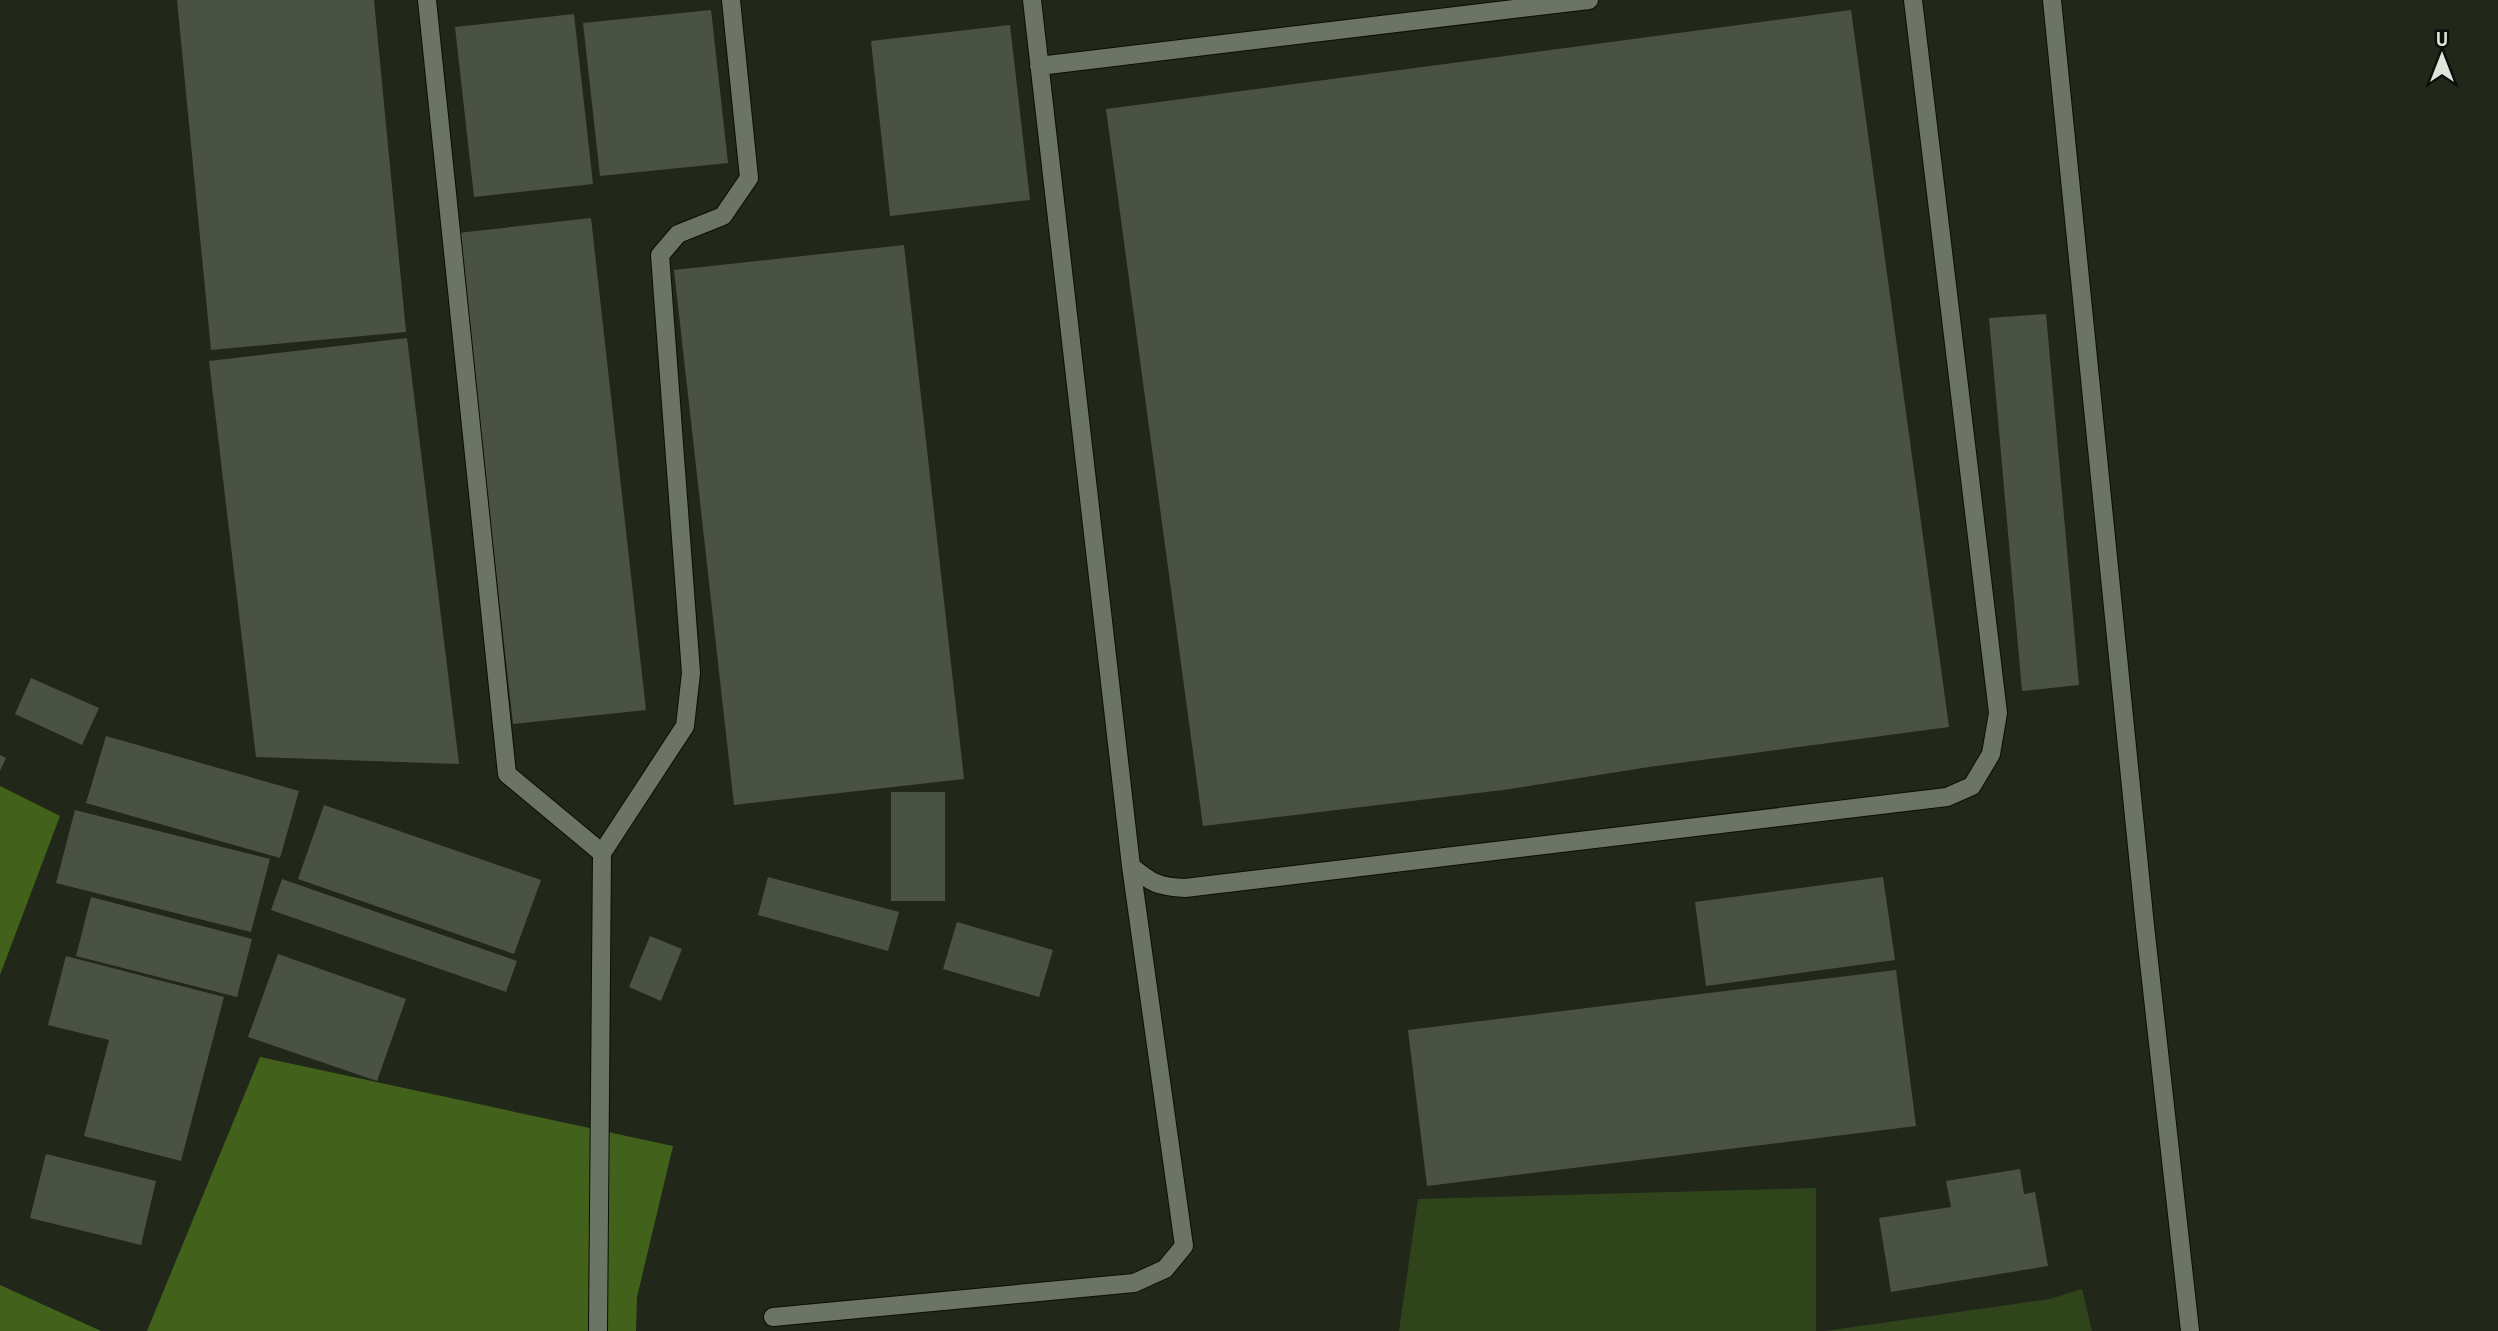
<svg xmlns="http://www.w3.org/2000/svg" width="2498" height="1331" font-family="'PT Sans',sans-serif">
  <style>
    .green { fill: #30441b }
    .forest { fill: #42621b }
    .building { fill: #4a5243 }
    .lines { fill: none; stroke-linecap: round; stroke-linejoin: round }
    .lane-casing { stroke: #0a1005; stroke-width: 20 }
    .lane { stroke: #6c7465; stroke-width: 18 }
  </style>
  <rect width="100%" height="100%" fill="#21281a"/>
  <path class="green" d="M1816,1188v143h-417l19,-132z
    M2082,1289l10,42h-267l225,-32z"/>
  <path class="forest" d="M0,786l60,30 -60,159z
    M260,1057l413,89 -36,151 -1,34h-489z
    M0,1285l101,46h-101z"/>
  <path class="building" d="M177,0h197l32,332 -195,18z
    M711,10l17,153 -128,13 -17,-153z
    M1851,10l98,717 -300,40 -146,23 -300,36 -97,-717z
    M574,14l19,170 -119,13 -19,-170z
    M1010,25l20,175 -140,16 -19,-175z
    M591,218l55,492 -133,14 -55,-491z
    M904,245l60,534 -230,26 -60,-535z
    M2046,314l33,371 -57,6 -33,-373z
    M407,338l52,426 -203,-7 -47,-396z
    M31,678l68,30 -17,37 -67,-31z
    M106,736l193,55 -19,67 -194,-55z
    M0,755l6,3 -6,13z
    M891,792h54v109h-54z
    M324,805l217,75 -27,74 -216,-75z
    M75,810l195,49 -19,73 -195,-49z
    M768,877l131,35 -11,39 -130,-36z
    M1883,877l12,83 -189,26 -11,-84z
    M282,879l235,82 -11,31 -235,-82z
    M91,897l161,42 -15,58 -161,-41z
    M957,922l96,28 -14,47 -96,-28z
    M650,936l32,13 -21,52 -32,-14z
    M278,954l128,45 -29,82 -129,-44z
    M66,956l158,41 -43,164 -97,-25 25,-96 -61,-15z
    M1896,970l20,156 -489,60 -19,-156z
    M46,1154l110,27 -15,64 -111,-27z
    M2020,1169l4,25 11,-2 13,74 -157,26 -12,-74 72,-11 -5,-26z"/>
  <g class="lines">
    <g class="lane-casing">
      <path id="lane" d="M427,0l80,774 95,79 -4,478
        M1032,0l99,866c20,17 28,21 54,22l762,-91 25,-11 19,-32 7,-41 -85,-713
        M2052,0l93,926 45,405
        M1039,66l550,-66
        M602,853l83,-127 6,-53 -31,-418 18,-21 45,-18 26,-38 -18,-178
        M773,1317l361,-34 31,-14 19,-23 -53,-380"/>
    </g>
    <use href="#lane" class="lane"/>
  </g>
  <g transform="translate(2442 56)" stroke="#0c0f0a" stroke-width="5" paint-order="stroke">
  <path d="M0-5L12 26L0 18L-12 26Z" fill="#dfe3db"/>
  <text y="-10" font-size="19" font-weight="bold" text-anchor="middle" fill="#dfe3db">U</text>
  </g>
</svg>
